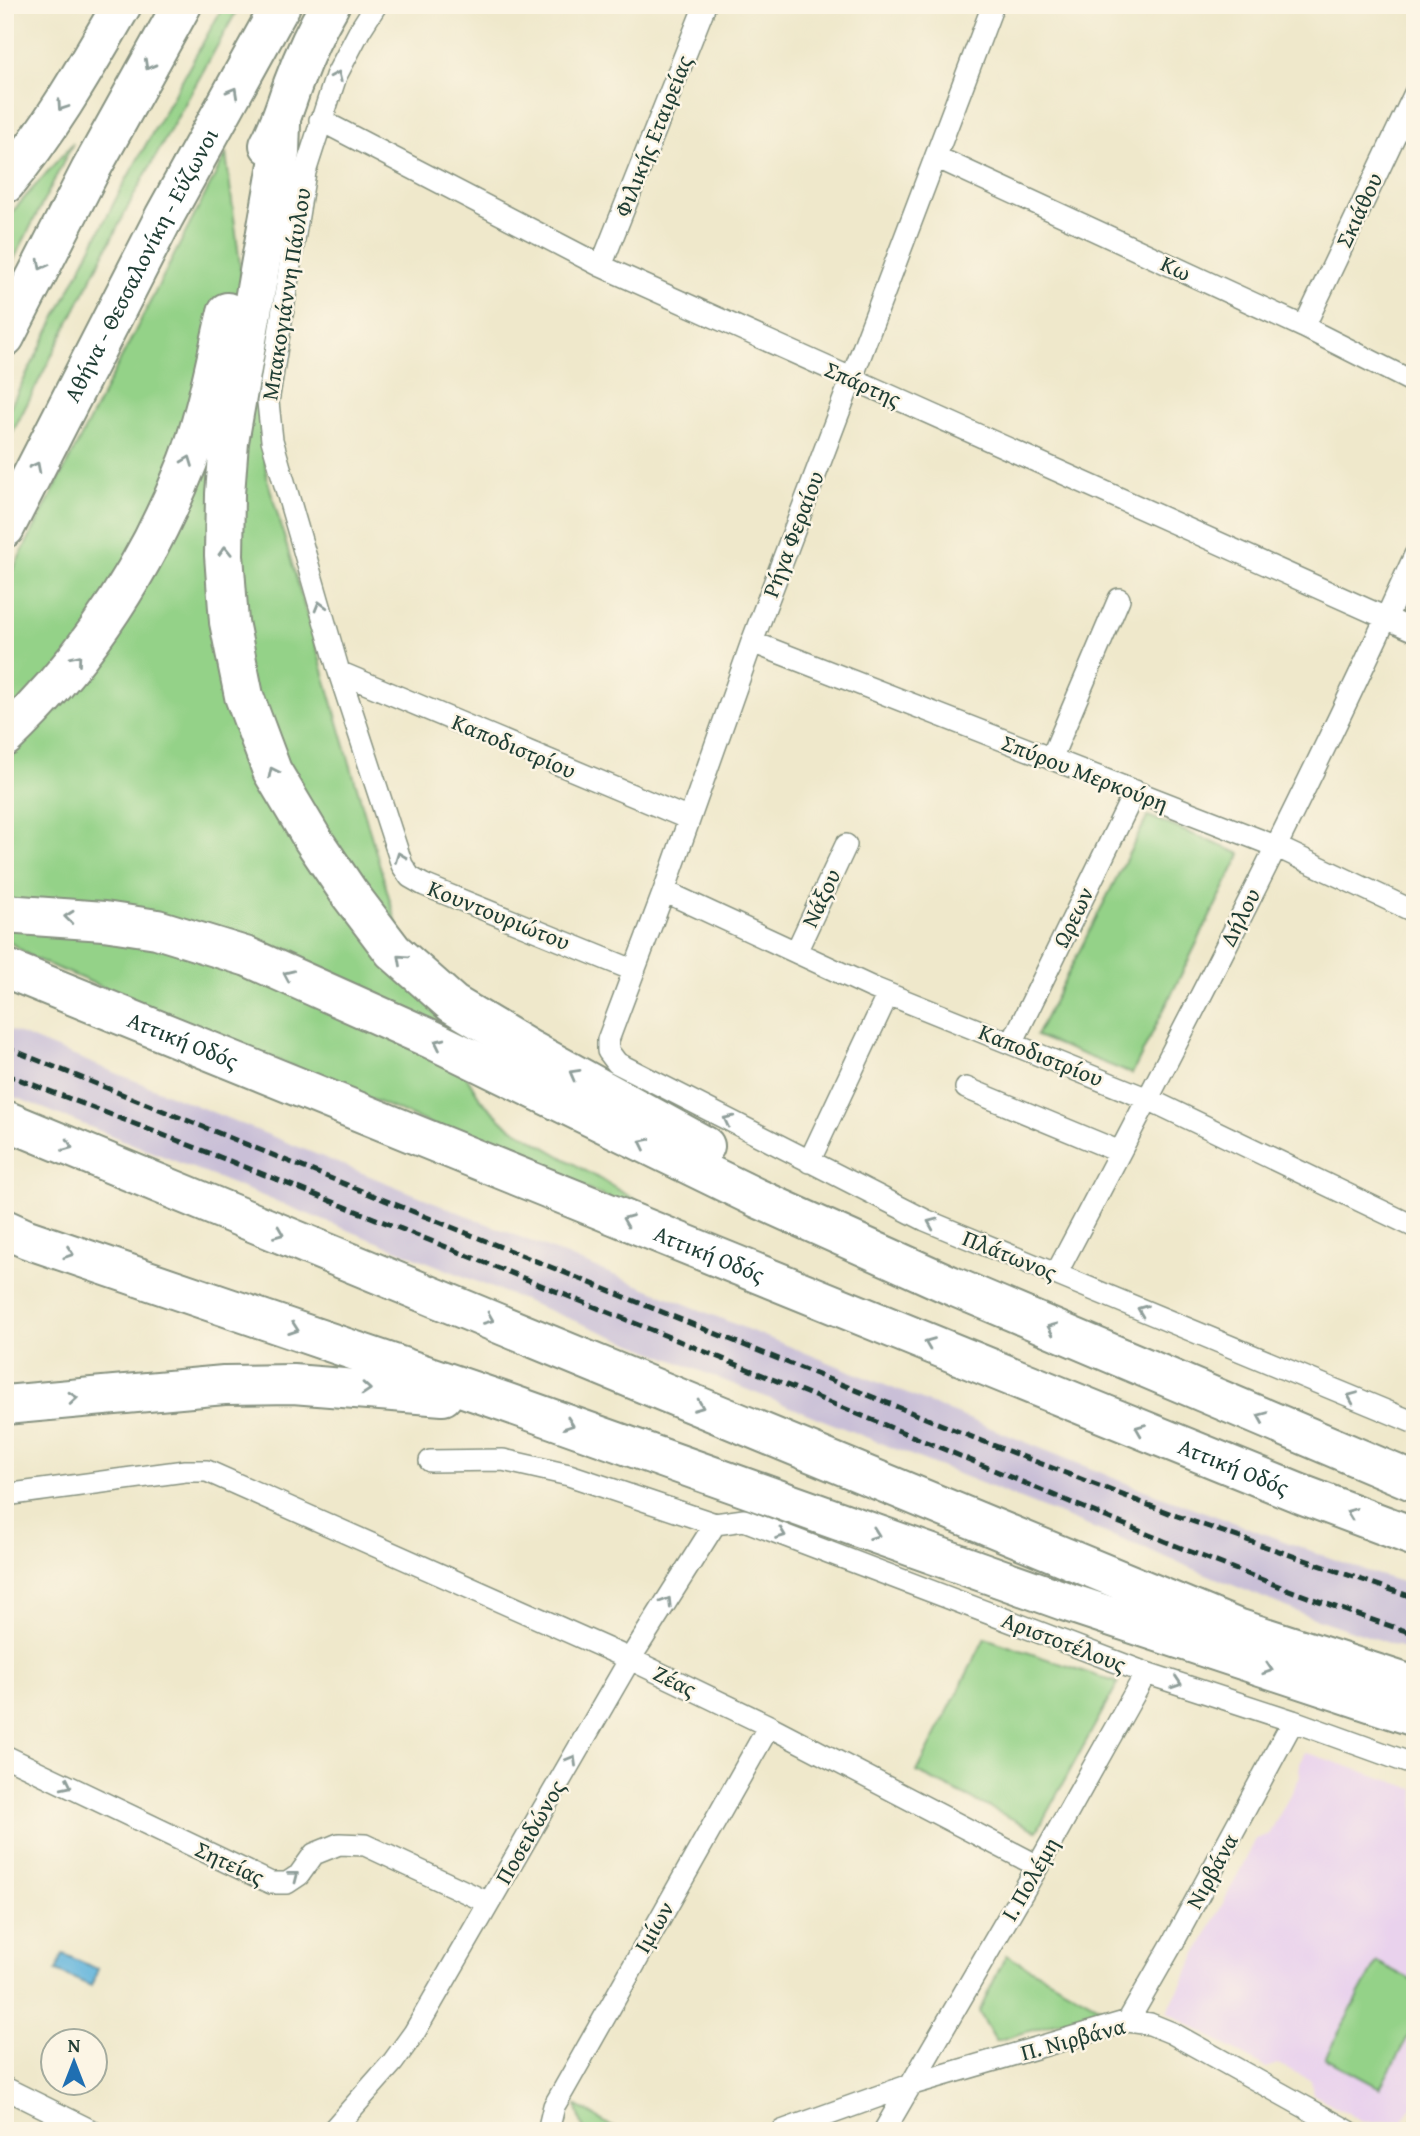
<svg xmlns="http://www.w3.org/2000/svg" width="1420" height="2136" font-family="'Gentium Book Plus',serif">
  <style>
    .built { fill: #e9d2ed }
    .industrial { fill: #c9bfd7 }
    .green { fill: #94d288; stroke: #5a885e; stroke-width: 2 }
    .water { fill: #60b4dc; stroke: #407888; stroke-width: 2 }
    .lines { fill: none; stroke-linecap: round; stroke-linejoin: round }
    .street-casing { stroke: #879280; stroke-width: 24 }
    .highway-casing { stroke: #879280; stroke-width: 42 }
    .street { stroke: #fff; stroke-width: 21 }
    .highway { stroke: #fff; stroke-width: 38 }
    .rail { stroke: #1f3d34; stroke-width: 5; stroke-dasharray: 10 5; stroke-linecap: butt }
    .oneway { stroke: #8f9e9a }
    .labels { text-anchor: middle; stroke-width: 5; stroke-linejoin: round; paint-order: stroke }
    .street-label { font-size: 23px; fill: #1f3d34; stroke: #fcf5e5 }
  </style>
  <rect width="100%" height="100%" fill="#fcf5e5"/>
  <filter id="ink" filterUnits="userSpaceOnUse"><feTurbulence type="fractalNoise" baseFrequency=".0143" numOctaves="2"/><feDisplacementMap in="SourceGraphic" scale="14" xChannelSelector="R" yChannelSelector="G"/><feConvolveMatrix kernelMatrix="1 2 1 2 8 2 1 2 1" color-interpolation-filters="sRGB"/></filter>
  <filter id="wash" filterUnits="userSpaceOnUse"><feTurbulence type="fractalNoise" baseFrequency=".00686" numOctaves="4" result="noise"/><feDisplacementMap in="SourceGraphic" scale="28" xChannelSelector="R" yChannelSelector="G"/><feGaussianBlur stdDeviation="1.57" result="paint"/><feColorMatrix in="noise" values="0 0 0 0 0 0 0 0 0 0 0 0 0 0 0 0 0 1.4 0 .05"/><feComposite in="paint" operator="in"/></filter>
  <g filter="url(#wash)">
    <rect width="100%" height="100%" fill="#efe8cb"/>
    <path class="built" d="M1305,1752l110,37v313l-12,19 -39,1 -51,-28 -2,-14 -33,-16 -12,4 -99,-56 89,-173 13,-5 31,-57 -1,-13z"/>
    <path class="industrial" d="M5,1028l1131,459 230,84 49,15v66l-110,-37 -147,-61 -1153,-461z"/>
    <path class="green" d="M224,5h16l-107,192 -128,250v-30l115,-226z
      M73,143l-68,134v-57z
      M226,154l41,324 133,457 29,65 38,77 14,23 25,24 186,109 -659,-275 -28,-19v-354z
      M1148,816l93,38 -109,220 -96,-38z
      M985,1638l133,45 -81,148 -120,-59z
      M1006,1955l97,54 -107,32 -17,-29z
      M1377,1962l38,20v42l-35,64 -55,-30z
      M576,2105l43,26h-35z"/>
    <path class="water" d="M63,1954l35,15 -7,17 -35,-15z"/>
  </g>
  <g filter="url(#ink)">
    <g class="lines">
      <g class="street-casing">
        <path id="street" d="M376,5l-16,25 -24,46 -31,96 -37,230 4,38 67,232 63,193 8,12 14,8 209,85
          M993,5l-241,637 -88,249 -56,149v11l9,12 308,157 490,203
          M320,120l281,146 814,365
          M936,157l368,170 111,56
          M601,266l104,-261
          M1304,327l111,-234
          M752,642l523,204 140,66
          M339,672l350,147
          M1051,759l68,-160
          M664,891l207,96 277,112 267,128
          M796,952l50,-107
          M1012,1043l123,-252
          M966,1088l154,64
          M809,1162l79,-168
          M1056,1274c125,-237 248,-475 359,-719
          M430,1461l73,-1 66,15 146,49
          M5,1495l180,-24h22l423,188 139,67 269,140
          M715,1524l29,-4 402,153 147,48 122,44
          M5,1756l266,127h16l12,-8 15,-21 25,-10 26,1 124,58
          M1128,2021l47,-82 118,-218
          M5,2088l87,43
          M332,2131l61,-69 21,-29 216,-374 85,-135
          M548,2131l6,-25 10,-17 205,-363
          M782,2131l131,-47 215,-63 22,3 22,9 176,98
          M884,2131l154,-265 108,-193
          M1414,2131l1,-1"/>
      </g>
      <g class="highway-casing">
        <g id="highway">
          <path d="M281,123l-1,30 -51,289 -4,52 -1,61 5,67 15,74 28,75 40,67 37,55 44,58 60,53 77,46 175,96"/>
          <path d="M269,145c11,-20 16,-39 24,-61 10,-27 22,-54 37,-79"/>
          <path d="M5,184c46,-55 81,-117 117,-179"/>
          <path d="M5,337l85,-166 92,-166"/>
          <path id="s1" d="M5,528l159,-311 117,-212"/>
          <path d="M5,737c81,-77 142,-171 183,-275 18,-47 27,-100 39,-150"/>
          <path d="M5,914l99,7 53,8 91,28 183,82 326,159 193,87 465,197"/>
          <path id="s2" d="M5,968l1296,526 114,43"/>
          <path d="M5,1120l1229,507 181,59"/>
          <path d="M5,1229l22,10 478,163 559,199 351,116"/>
          <path d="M5,1405l219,-20 69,-1 150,12"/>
        </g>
      </g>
      <use href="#street" class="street"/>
      <use href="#highway" class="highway"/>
      <path class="rail" d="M5,1047l972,392 200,77 238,82
        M5,1074c299,114 596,235 892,356 172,70 341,147 518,204"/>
    </g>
    <defs><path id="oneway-chevron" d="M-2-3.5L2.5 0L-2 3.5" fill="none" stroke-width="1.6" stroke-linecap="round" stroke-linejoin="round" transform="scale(1.75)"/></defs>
    <g class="oneway">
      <use href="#oneway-chevron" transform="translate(149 65) rotate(119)"/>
      <use href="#oneway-chevron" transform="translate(337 76) rotate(-66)"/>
      <use href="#oneway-chevron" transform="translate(233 92) rotate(-61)"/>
      <use href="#oneway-chevron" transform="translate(62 106) rotate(124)"/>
      <use href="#oneway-chevron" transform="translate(42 265) rotate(117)"/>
      <use href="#oneway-chevron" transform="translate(188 461) rotate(-69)"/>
      <use href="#oneway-chevron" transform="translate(36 467) rotate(-63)"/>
      <use href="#oneway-chevron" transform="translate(225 551) rotate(-91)"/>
      <use href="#oneway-chevron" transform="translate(320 606) rotate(-106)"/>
      <use href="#oneway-chevron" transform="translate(77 659) rotate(-50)"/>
      <use href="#oneway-chevron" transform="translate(273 772) rotate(-116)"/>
      <use href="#oneway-chevron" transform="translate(400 857) rotate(-111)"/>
      <use href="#oneway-chevron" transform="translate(69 917) rotate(-174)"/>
      <use href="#oneway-chevron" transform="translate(402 959) rotate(-138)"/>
      <use href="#oneway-chevron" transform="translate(288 975) rotate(-156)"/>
      <use href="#oneway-chevron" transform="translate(439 1043) rotate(-154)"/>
      <use href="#oneway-chevron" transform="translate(574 1074) rotate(-151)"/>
      <use href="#oneway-chevron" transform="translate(728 1120) rotate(-153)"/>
      <use href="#oneway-chevron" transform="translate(644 1143) rotate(-154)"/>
      <use href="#oneway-chevron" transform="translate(68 1146) rotate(22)"/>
      <use href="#oneway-chevron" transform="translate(627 1220) rotate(-158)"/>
      <use href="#oneway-chevron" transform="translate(932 1223) rotate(-157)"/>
      <use href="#oneway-chevron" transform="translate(279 1233) rotate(22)"/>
      <use href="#oneway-chevron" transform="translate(69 1253) rotate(18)"/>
      <use href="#oneway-chevron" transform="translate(1142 1310) rotate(-158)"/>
      <use href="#oneway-chevron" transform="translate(489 1319) rotate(22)"/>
      <use href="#oneway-chevron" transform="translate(1052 1328) rotate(-157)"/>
      <use href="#oneway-chevron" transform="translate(294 1329) rotate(19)"/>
      <use href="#oneway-chevron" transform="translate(929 1343) rotate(-158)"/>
      <use href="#oneway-chevron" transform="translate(366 1389) rotate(4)"/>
      <use href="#oneway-chevron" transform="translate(1352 1397) rotate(-157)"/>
      <use href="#oneway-chevron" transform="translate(73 1398) rotate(-5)"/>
      <use href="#oneway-chevron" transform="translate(699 1406) rotate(22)"/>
      <use href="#oneway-chevron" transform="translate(1262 1417) rotate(-157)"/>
      <use href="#oneway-chevron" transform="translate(569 1424) rotate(20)"/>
      <use href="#oneway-chevron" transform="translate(1140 1429) rotate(-158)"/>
      <use href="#oneway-chevron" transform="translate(1351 1513) rotate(-159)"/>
      <use href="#oneway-chevron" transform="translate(781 1534) rotate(21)"/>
      <use href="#oneway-chevron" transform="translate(875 1534) rotate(20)"/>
      <use href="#oneway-chevron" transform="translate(667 1602) rotate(-58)"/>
      <use href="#oneway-chevron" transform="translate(1268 1669) rotate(18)"/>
      <use href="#oneway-chevron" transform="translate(1177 1683) rotate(18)"/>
      <use href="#oneway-chevron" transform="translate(572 1760) rotate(-60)"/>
      <use href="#oneway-chevron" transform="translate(67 1785) rotate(26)"/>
      <use href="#oneway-chevron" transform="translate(294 1876) rotate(-38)"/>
    </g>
  </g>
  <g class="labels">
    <g class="street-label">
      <text transform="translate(653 136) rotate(-68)" y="8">Φιλικής Εταιρείας</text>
      <text transform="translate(1359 210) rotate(-65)" y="8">Σκιάθου</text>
      <text dy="8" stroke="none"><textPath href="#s1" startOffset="296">Αθήνα - Θεσσαλονίκη - Εύζωνοι</textPath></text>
      <text transform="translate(1176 268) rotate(25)" y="8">Κω</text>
      <text transform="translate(286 294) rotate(-81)" y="8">Μπακογιάννη Πάυλου</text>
      <text transform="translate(863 384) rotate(24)" y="8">Σπάρτης</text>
      <text transform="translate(793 534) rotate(-69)" y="8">Ρήγα Φεραίου</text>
      <text transform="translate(514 746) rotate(23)" y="8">Καποδιστρίου</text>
      <text transform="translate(1085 773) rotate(21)" y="8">Σπύρου Μερκούρη</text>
      <text transform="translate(821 898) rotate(-65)" y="8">Νάξου</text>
      <text transform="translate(499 915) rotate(22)" y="8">Κουντουριώτου</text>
      <text transform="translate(1073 917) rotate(-64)" y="8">Ωρεων</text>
      <text transform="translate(1240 917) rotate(-63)" y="8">Δήλου</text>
      <text dy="8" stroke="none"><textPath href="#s2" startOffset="192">Αττική Οδός</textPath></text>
      <text transform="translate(1041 1055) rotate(22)" y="8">Καποδιστρίου</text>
      <text dy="8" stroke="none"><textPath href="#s2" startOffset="760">Αττική Οδός</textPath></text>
      <text transform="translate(1010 1255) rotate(22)" y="8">Πλάτωνος</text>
      <text dy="8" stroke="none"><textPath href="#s2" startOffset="1326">Αττική Οδός</textPath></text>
      <text transform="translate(1064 1642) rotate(21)" y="8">Αριστοτέλους</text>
      <text transform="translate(675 1681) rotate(26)" y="8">Ζέας</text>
      <text transform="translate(530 1832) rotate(-60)" y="8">Ποσειδώνος</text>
      <text transform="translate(230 1863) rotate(25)" y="8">Σητείας</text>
      <text transform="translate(1212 1871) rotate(-61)" y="8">Νιρβάνα</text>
      <text transform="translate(1030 1879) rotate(-60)" y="8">Ι. Πολέμη</text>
      <text transform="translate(654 1927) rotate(-60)" y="8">Ιμίων</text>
      <text transform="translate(1073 2039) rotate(-15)" y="8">Π. Νιρβάνα</text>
    </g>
  </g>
  <rect width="1420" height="2136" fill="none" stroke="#fcf5e5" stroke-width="28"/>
  <g transform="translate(74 2062)"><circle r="33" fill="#fcf5e5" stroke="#a4ab9e" stroke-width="2"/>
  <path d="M0-5L12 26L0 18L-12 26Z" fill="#1f6fb2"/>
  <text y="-10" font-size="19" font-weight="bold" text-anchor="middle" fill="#1f3d34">N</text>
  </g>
</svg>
